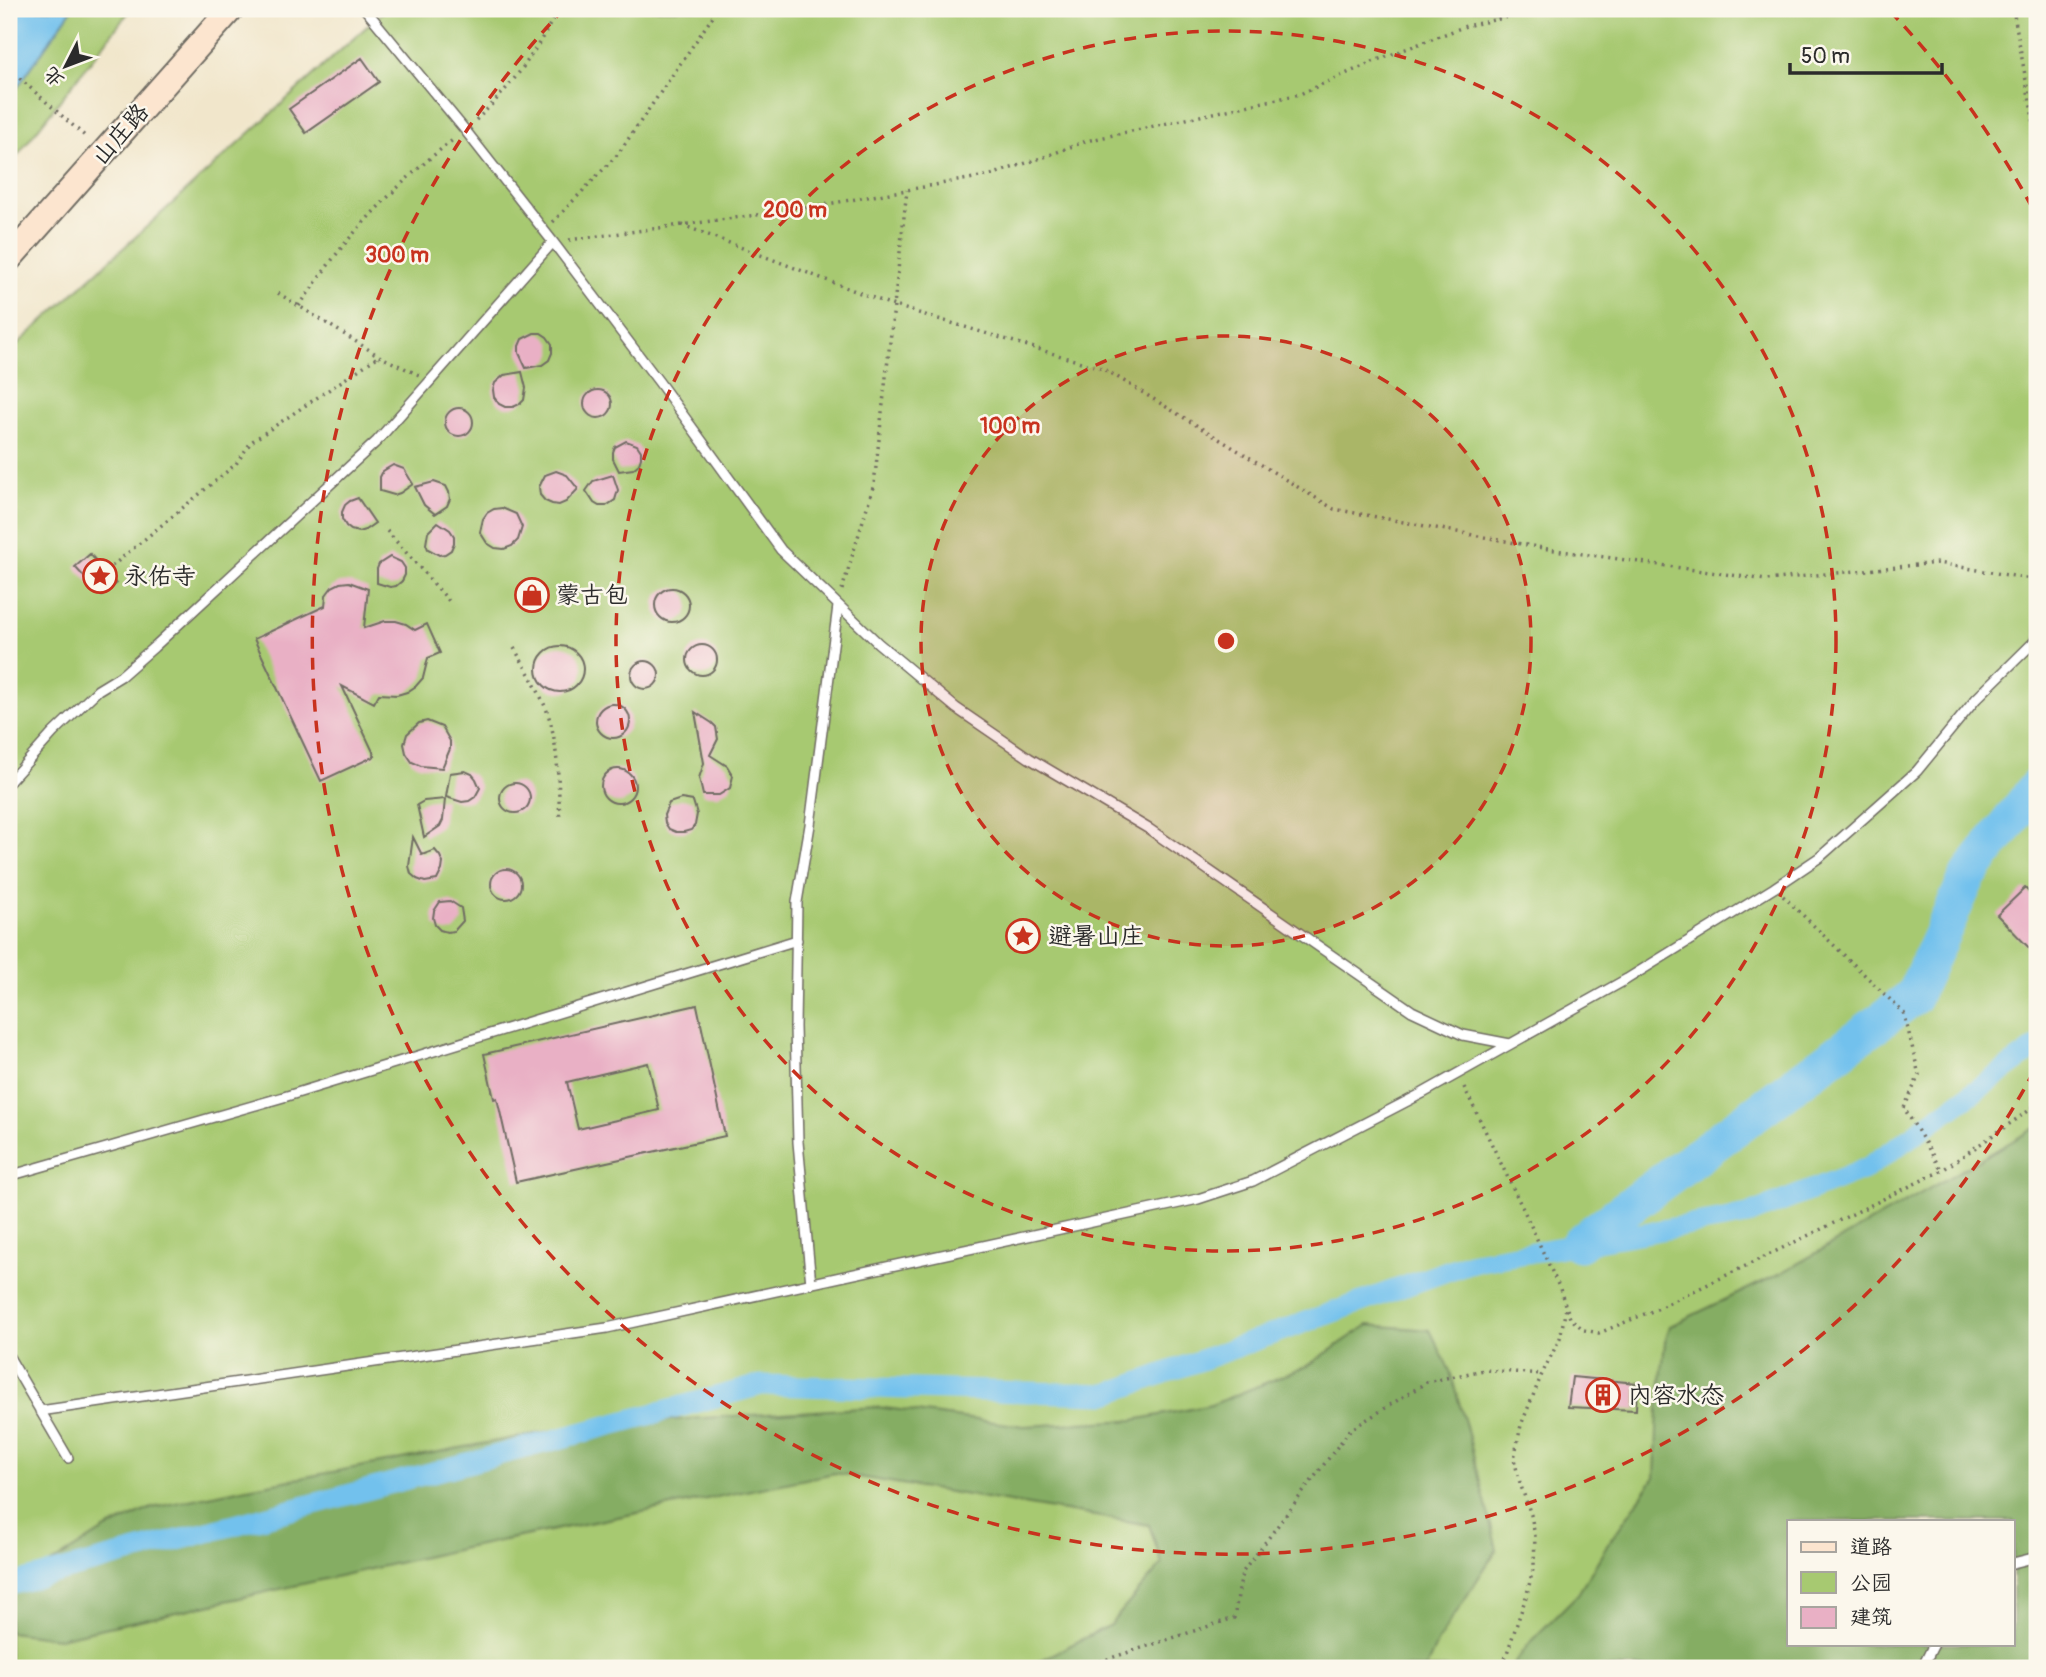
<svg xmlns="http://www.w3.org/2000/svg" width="2046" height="1677" font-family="Pangolin,'LXGW WenKai TC',sans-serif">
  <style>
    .green { fill: #a7c971; stroke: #697a4e; stroke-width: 2; fill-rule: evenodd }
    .forest { fill: #85ad63; stroke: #586c47; stroke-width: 2; fill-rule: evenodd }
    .water { fill: #72c1ed; stroke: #4e768c; stroke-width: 2 }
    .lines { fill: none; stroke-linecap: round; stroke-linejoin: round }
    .canal { stroke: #72c1ed; stroke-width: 21 }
    .river { stroke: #72c1ed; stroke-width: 37 }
    .building { fill: #e9b0c5; fill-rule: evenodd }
    .lane-casing { stroke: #706c63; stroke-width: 12 }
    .secondary-casing { stroke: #706c63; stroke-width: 28 }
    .path { stroke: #706c63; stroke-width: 3.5; stroke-dasharray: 2 5; stroke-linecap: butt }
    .lane { stroke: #fff; stroke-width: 9 }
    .secondary { stroke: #fce5cf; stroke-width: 24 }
    .ring { fill: none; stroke: #c8321e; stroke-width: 3.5; stroke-dasharray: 12 9 }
    .labels { text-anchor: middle; stroke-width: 5; stroke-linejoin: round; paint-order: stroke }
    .street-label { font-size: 24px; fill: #2b2b2b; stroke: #fbf7ec }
    .poi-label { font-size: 24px; fill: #2b2b2b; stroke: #fbf7ec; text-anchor: start }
    .centre { fill: #c8321e; stroke: #fbf7ec; stroke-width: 3.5 }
    .ring-label { font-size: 21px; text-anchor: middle; font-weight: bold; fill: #c8321e; stroke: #fbf7ec; stroke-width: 5; stroke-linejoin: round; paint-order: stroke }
  </style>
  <rect width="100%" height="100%" fill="#fbf7ec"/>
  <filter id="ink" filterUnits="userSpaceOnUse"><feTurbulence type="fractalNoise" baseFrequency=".0143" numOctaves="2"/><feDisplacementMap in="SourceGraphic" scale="14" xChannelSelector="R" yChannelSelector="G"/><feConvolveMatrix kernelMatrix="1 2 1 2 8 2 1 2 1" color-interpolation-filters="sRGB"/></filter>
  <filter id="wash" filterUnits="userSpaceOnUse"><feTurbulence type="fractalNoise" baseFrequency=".00686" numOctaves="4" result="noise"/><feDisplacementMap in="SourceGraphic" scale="28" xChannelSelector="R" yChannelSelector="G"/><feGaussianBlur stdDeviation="1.57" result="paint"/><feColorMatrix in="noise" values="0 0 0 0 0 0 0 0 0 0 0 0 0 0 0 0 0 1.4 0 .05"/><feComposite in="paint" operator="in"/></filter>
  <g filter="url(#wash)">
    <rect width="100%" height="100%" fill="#f1e6cb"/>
    <path class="green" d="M72,9h59l-122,157v-67z
      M386,9h1651v1659h-2028v-1316zM1789,1521h224v123h-224z"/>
    <path class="forest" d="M2037,1127v541h-526l21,-28 46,-46 30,-50 47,-67 3,-69 7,-66 5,-16 111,-53zM1789,1521h224v123h-224z
      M1368,1325l62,5 20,41 16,55 31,123 -59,92 -12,27h-400l84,-43 52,-61 -13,-39 -314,-52 -370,75 -406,90 -50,-6v-42l97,-61 46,-21 90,-19 335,-63 300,-19 147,19 110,-6 77,-15 96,-39z"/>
    <path class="water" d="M9,9h63l-63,90z"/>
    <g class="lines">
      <path class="canal" d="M9,1585l752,-200 346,9 362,-131 279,-48 119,-47 170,-121"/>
      <path class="river" d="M1579,1243l334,-246 55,-121 69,-90"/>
    </g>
    <g id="blocks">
      <path class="building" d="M362,58l17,24 -73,51 -17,-24z
        M534,333h7l6,4 5,7v9l-3,7 -7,5 -16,3 -7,-15v-7l3,-7z
        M522,372l4,16 -2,12 -4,4 -7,3h-8l-6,-3 -5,-7 -1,-7 2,-7 9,-8z
        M584 404a14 14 0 1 1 28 0a14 14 0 1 1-28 0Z
        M445 422a14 14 0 1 1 28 0a14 14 0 1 1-28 0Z
        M626,441l11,4 4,6v7l-2,6 -6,5 -14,2 -6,-12v-7l2,-5z
        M393,465l11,4 9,15 -13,9 -6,2 -14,-4v-14l3,-6z
        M556,471l11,4 11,14 -12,13 -7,3 -7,-1 -7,-3 -5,-6 -1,-8 6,-12z
        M613,475l5,15 -3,10 -9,6h-7l-5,-3 -8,-12 7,-10z
        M434,482l12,4 3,6 1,7 -3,7 -12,8 -11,-9 -9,-18z
        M358,498l17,25 -10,7 -7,2 -7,-2 -5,-4 -4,-7v-7l3,-7 5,-4z
        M502,508l14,6 6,13 -4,13 -6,6 -8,3 -9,-1 -8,-5 -7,-11 3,-13 4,-6 7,-4z
        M438,522l12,8 4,6v7l-3,7 -6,4 -6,1 -11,-6 -2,-5 2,-12z
        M90,554l26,30 -14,12 -27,-29z
        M390,557l11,5 4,6v7l-3,6 -6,5 -6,1 -13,-4v-14l2,-5z
        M349,582l19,7 -4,39 21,-7h11l10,3 9,6 12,-6 13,29 -12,5 -5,20 -7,8 -9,6 -10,3 -18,-1 -5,9 -32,-17 33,70 -54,25 -67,-142 71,-33 1,-11 6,-8 8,-4z
        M655 605a17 17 0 1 1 34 0a17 17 0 1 1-34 0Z
        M687 660a15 15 0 1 1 30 0a15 15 0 1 1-30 0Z
        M537 669a23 23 0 1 1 46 0a23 23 0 1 1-46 0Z
        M631 675a14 14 0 1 1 28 0a14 14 0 1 1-28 0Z
        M596 721a17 17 0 1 1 34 0a17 17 0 1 1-34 0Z
        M695,712l17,11 4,4 2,12 -8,16 17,11 6,10 -3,12 -11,7h-16l-4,-17 5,-15z
        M427,721l15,6 8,14v8l-8,19 -21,-2 -9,-4 -6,-9 -2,-9 3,-10 12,-11z
        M601 786a17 17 0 1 1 34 0a17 17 0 1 1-34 0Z
        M465,771l7,3 4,5 4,9 -5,9 -6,4 -7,1 -16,-5 4,-24z
        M500 798a15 15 0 1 1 30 0a15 15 0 1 1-30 0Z
        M445,799l-2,21 -3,6 -16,11 -7,-32 7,-4z
        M681,799l12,2 4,13 -2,11 -4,5 -7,2h-8l-7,-3 -4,-6 -1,-8 5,-12z
        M413,837l9,18 13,-5 5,6 3,7 -1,7 -5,10 -12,2 -8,-3 -6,-5 -2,-8z
        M491 884a15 15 0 1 1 30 0a15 15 0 1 1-30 0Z
        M2025,888l12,12v56l-40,-41z
        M450,901l11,7 2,13 -9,10 -7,1 -7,-2 -5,-5 -2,-7 1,-7 6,-9z
        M697,1005l28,131 -209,46 -19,-84 -3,1 -10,-45zM648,1063l11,47 -81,19 -11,-47z
        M1572,1377l65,6 -1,27 -68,-3z"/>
    </g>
  </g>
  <g filter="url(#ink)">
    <use href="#blocks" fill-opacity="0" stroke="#706c63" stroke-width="2"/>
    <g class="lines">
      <g class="lane-casing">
        <path id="lane" d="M365,9l100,121 88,112 106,140 122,168 97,93 78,65 73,50 120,71 263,182 51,24 47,9
          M9,782l44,-49 45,-43 23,-14 33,-29 223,-206 176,-199
          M9,1176l278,-80 510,-156
          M811,1284l-13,-142 -3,-115 2,-125 13,-77 28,-219
          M9,1357l59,101
          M40,1411l567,-83 591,-129 55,-18 170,-88 204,-114 147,-91 46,-31 97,-86 59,-72 61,-60
          M2013,1563l24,-6
          M1922,1668l12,-24"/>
      </g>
      <g class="secondary-casing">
        <path id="secondary" d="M9,259l222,-250"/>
      </g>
      <path class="path" d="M2013,9l24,132
        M9,69l78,69
        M476,120c35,-33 55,-61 78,-103
        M553,222l65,-68 100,-145
        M682,225l210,80 212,64 230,140 214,40 218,31 171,-17 100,17
        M569,240l225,-30 197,-35 53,-18 42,-16 214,-47 77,-34 89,-34 79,-17
        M278,293l101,63 40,19
        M299,306c16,-22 31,-45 49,-66 32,-37 67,-71 106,-101
        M387,531l63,71
        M112,566l124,-102 15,-22 128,-86
        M842,590l32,-106 33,-294
        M514,648c12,20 24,41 33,63 12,34 11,74 13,109
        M1783,896l121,117 15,62 -15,33 38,63
        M1464,1087l61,126 35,76 6,19 -6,30 -18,36 -21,51 -7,34 6,24 11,32 4,21 -1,29 -7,29 -25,74
        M1567,1309l3,9 14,12 15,3 58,-24 284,-138 96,-66
        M1080,1668l154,-50 8,-45 108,-143 77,-48 57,-12 58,4"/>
      <use href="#lane" class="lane"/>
      <use href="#secondary" class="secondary"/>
    </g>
  </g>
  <circle cx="1226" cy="641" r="305" fill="#c8321e" fill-opacity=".12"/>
  <g class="ring">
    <circle cx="1226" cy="641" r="305"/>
    <circle cx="1226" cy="641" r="610"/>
    <path d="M2034 1071A915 915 0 1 1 562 11M1890 11A915 915 0 0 1 2034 211"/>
  </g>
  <defs>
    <g id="sight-ring" transform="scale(1.75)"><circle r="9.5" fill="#fbf7ec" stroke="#c8321e" stroke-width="1.5"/><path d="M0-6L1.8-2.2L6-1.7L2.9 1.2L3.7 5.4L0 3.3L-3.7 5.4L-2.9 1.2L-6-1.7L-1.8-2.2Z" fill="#c8321e"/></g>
    <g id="shop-ring" transform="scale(1.75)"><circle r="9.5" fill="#fbf7ec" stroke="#c8321e" stroke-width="1.5"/><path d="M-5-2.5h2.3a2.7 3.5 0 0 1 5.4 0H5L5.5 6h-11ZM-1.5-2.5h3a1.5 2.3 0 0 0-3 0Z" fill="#c8321e"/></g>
    <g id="building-ring" transform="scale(1.75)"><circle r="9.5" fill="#fbf7ec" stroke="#c8321e" stroke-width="1.5"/><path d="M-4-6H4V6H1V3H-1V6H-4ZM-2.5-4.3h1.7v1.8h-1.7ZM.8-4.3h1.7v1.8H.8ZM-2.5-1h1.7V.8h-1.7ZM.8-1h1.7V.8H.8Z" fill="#c8321e"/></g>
  </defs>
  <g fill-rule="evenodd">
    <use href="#sight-ring" x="100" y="576"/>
    <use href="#shop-ring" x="532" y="595"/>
    <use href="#sight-ring" x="1023" y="936"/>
    <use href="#building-ring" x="1603" y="1395"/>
  </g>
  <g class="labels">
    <g class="street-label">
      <text transform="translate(120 134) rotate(-49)" y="8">山庄路</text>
    </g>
    <g class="poi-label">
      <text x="124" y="584">永佑寺</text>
      <text x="556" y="603">蒙古包</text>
      <text x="1048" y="944">避暑山庄</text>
      <text x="1628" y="1403">内容水态</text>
    </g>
  </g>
  <circle cx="1226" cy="641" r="10" class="centre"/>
  <g class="ring-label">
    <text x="795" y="217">200 m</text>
    <text x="397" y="262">300 m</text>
    <text x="1010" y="433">100 m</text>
  </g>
  <rect width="2046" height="1677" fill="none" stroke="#fbf7ec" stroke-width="35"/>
  <rect x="1787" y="1520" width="228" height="126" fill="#fbf7ec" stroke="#a8a59f" stroke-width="2"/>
  <rect x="1801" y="1542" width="35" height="10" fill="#fce5cf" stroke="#a8a59f" stroke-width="2"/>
  <text x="1850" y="1554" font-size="21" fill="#2b2b2b">道路</text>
  <rect x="1801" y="1572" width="35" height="21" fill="#a7c971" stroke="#a8a59f" stroke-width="2"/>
  <text x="1850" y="1590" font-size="21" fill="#2b2b2b">公园</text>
  <rect x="1801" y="1607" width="35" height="21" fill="#e9b0c5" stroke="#a8a59f" stroke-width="2"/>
  <text x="1850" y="1624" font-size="21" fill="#2b2b2b">建筑</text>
  <g transform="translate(66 66) rotate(228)" stroke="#fbf7ec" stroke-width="5" paint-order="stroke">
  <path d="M0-5L12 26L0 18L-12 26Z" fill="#2b2b2b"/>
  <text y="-10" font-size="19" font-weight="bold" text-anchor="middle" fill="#2b2b2b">北</text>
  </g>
  <path d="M1790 63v10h152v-10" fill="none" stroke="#2b2b2b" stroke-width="3.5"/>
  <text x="1801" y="63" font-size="21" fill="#2b2b2b" stroke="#fbf7ec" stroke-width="5" paint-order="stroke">50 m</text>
</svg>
